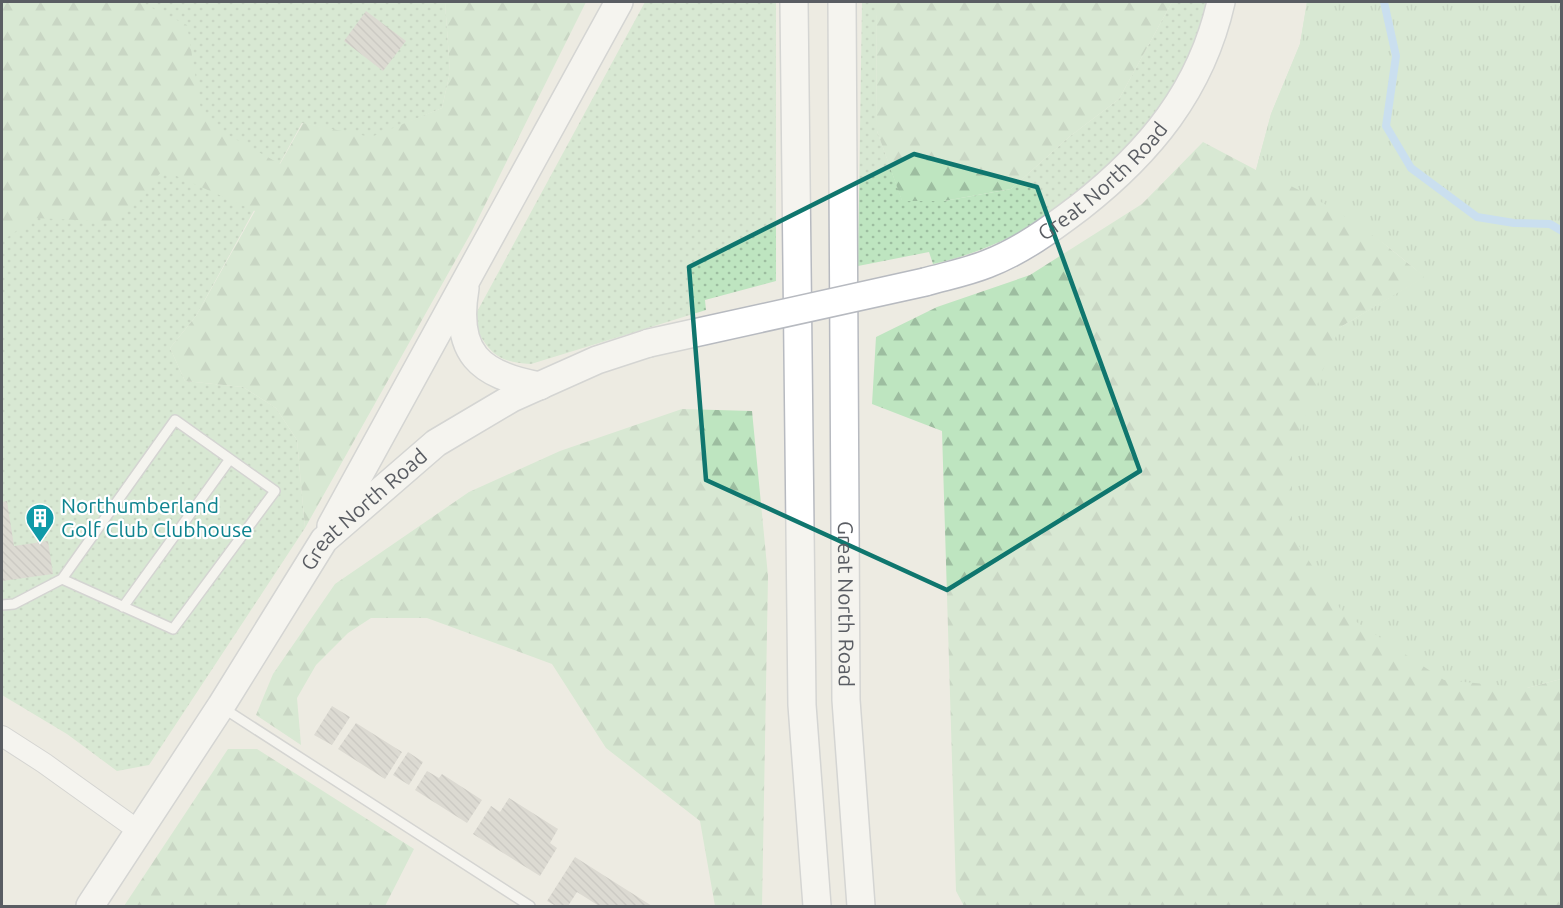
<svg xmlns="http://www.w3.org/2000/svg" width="1563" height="908" font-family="Ubuntu,sans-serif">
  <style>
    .grass { fill: url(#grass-dots) }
    .forest { fill: url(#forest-firs) }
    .park { fill: url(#park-tufts) }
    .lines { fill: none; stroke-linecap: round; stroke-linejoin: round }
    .stream { stroke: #a0d1fe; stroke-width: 8 }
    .building { fill: url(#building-back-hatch) }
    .service-casing { stroke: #b7b9be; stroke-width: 12 }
    .minor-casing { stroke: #b7b9be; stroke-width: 22 }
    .secondary-casing { stroke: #b7bac0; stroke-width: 30 }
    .service { stroke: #fff; stroke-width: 9 }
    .minor { stroke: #fff; stroke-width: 20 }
    .secondary { stroke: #fff; stroke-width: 27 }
    .secondary-bridge-casing { stroke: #b7bac0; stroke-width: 30; stroke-linecap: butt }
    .secondary-bridge { stroke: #fff; stroke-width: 27 }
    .marked { fill: none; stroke: #0f766e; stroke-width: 4.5; stroke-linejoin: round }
    .labels { text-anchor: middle; stroke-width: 4.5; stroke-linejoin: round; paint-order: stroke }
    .street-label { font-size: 21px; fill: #5a5d63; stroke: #fff }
    .culture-label { font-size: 21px; fill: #0d838f; stroke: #fff; text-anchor: start }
  </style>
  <defs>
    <pattern id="grass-dots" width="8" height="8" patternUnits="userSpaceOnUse" patternTransform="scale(1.5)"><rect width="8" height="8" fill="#bee5c0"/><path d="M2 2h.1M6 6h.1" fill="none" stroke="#9dbda0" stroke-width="1.8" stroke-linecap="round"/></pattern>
    <pattern id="forest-firs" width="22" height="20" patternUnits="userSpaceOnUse" patternTransform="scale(1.5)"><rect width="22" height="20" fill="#bee5c0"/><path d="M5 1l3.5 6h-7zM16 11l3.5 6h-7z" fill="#9dbda0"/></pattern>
    <pattern id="park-tufts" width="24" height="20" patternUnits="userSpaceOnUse" patternTransform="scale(1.5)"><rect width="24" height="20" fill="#bee5c0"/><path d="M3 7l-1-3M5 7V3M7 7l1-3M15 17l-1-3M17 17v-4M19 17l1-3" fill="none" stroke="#9dbda0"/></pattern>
    <pattern id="building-back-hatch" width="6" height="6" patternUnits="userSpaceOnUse" patternTransform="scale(1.5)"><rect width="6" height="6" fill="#c8c5bf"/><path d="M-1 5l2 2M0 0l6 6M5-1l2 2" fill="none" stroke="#a5a39f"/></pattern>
  </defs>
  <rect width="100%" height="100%" fill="#edebe2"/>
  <path class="grass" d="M2,2h443l5,70 -8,36 -71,30 -69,-15 -106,193 -26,32 15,33 58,6 33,21 21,32 8,88 -156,237 -32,6 -50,-37 -65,-39z
    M645,2h131v279l-71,19 1,10 -175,54c-36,-2 -42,-12 -59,-43z
    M862,2h14l1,129 25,69 42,1 67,-12 58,-52 50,-38 53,-97h34c-25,128 -149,235 -273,262l-4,-12 -71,14z"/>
  <path class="forest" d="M2,2h138l47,23 14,85 29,26 50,28 23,-41 68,14 71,-29 8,-36 -5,-70h141l-114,229 -167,297 -8,-88 -21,-32 -33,-21 -58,-6 -15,-33 26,-32 59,-105 -92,-41 -45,52 -83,-4 -33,23z
    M876,2h296l-53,97 -50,38 -58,52 -67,12h-42l-25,-70z
    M1307,2l64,231 54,44 -86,51 188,360 34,-9v227h-597l-8,-15 -14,-460 -70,-27 4,-67 61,-30 93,-32 112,-71 61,-62 53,28 15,-56 29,-70z
    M682,409l70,2 16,165 -6,330h-47l-15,-85 -94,-73 -54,-84 -125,-46h-56l-23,15 -32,32 -19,33 4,47 -45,-30 17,-41 62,-90 134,-92 91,-41z
    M228,749h29l157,100 -29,57h-261z"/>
  <path class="park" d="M1307,2h254v677l-34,9 -83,-8 -101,-67 -51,-78v-85l47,-122 85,-51c-50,-45 -106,-81 -168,-107l15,-56 29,-70z"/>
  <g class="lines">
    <path class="stream" d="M1384,2l12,54 -10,70 25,42 66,49 37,6 36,1 12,7"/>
  </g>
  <path class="building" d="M366,11l40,30 -23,30 -39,-30z
    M7,501l7,45 34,-5 5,33 -51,7v-79z
    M332,706l18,11 -18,28 -18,-10z
    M356,723l46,29 -17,27 -47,-30z
    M408,752l15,10 -14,23 -16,-10z
    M427,771l12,7 3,-4 40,26 -15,23 -52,-33z
    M509,798l49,31 -8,14 7,5 -17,28 -67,-42 18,-28 9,6z
    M575,857l77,49h-53l-22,-14 -9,14h-12l-9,-5z"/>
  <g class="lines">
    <g class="service-casing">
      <path id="service" d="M2,605l12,-1 48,-25 113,-159 100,71 -102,138 -111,-50
        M123,607l107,-148
        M223,708l307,198"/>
    </g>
    <g class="minor-casing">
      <path id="minor" d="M2,736l42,27 95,68"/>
    </g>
    <g class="secondary-casing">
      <g id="secondary">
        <path d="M794,2l8,703 15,201"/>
        <path id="s1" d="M842,2l4,698 15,206"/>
        <path id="s2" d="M925,282c21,-6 42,-10 62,-18 34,-13 64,-35 93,-57 70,-55 121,-117 141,-205"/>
        <path d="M465,288c-11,65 14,87 75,98"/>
        <path d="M331,526l288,-524"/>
        <path id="s3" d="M90,906l131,-200 103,-166 112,-97 76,-45 85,-38 52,-17"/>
      </g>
    </g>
    <use href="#service" class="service"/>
    <use href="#minor" class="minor"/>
    <use href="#secondary" class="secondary"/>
    <g class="secondary-bridge-casing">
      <path id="secondary-bridge" d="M649,343l276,-61"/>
    </g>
    <use href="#secondary-bridge" class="secondary-bridge"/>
  </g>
  <path d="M0 0H1563V908H0ZM914,154l123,33 103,284 -193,119 -241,-110 -17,-213z" fill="#edebe2" fill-opacity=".55" fill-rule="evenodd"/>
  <path class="marked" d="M914,154l123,33 103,284 -193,119 -241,-110 -17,-213z"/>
  <defs>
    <g id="building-pin" transform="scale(1.5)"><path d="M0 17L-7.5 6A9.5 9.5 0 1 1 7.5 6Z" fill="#0f9aa8" stroke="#fff"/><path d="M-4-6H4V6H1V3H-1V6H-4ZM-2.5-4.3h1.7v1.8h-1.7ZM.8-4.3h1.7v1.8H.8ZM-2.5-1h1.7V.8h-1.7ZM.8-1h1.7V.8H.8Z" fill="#fff"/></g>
  </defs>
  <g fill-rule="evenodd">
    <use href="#building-pin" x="40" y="518"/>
  </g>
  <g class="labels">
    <g class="street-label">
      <text dy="7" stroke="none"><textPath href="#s2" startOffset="208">Great North Road</textPath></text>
      <text dy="7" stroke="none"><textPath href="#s3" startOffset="484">Great North Road</textPath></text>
      <text dy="7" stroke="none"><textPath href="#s1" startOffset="602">Great North Road</textPath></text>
    </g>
    <g class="culture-label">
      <text x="61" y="513">Northumberland<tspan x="61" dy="24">Golf Club Clubhouse</tspan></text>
    </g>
  </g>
  <rect width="1563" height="908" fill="none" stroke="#5a5d63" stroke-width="6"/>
</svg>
